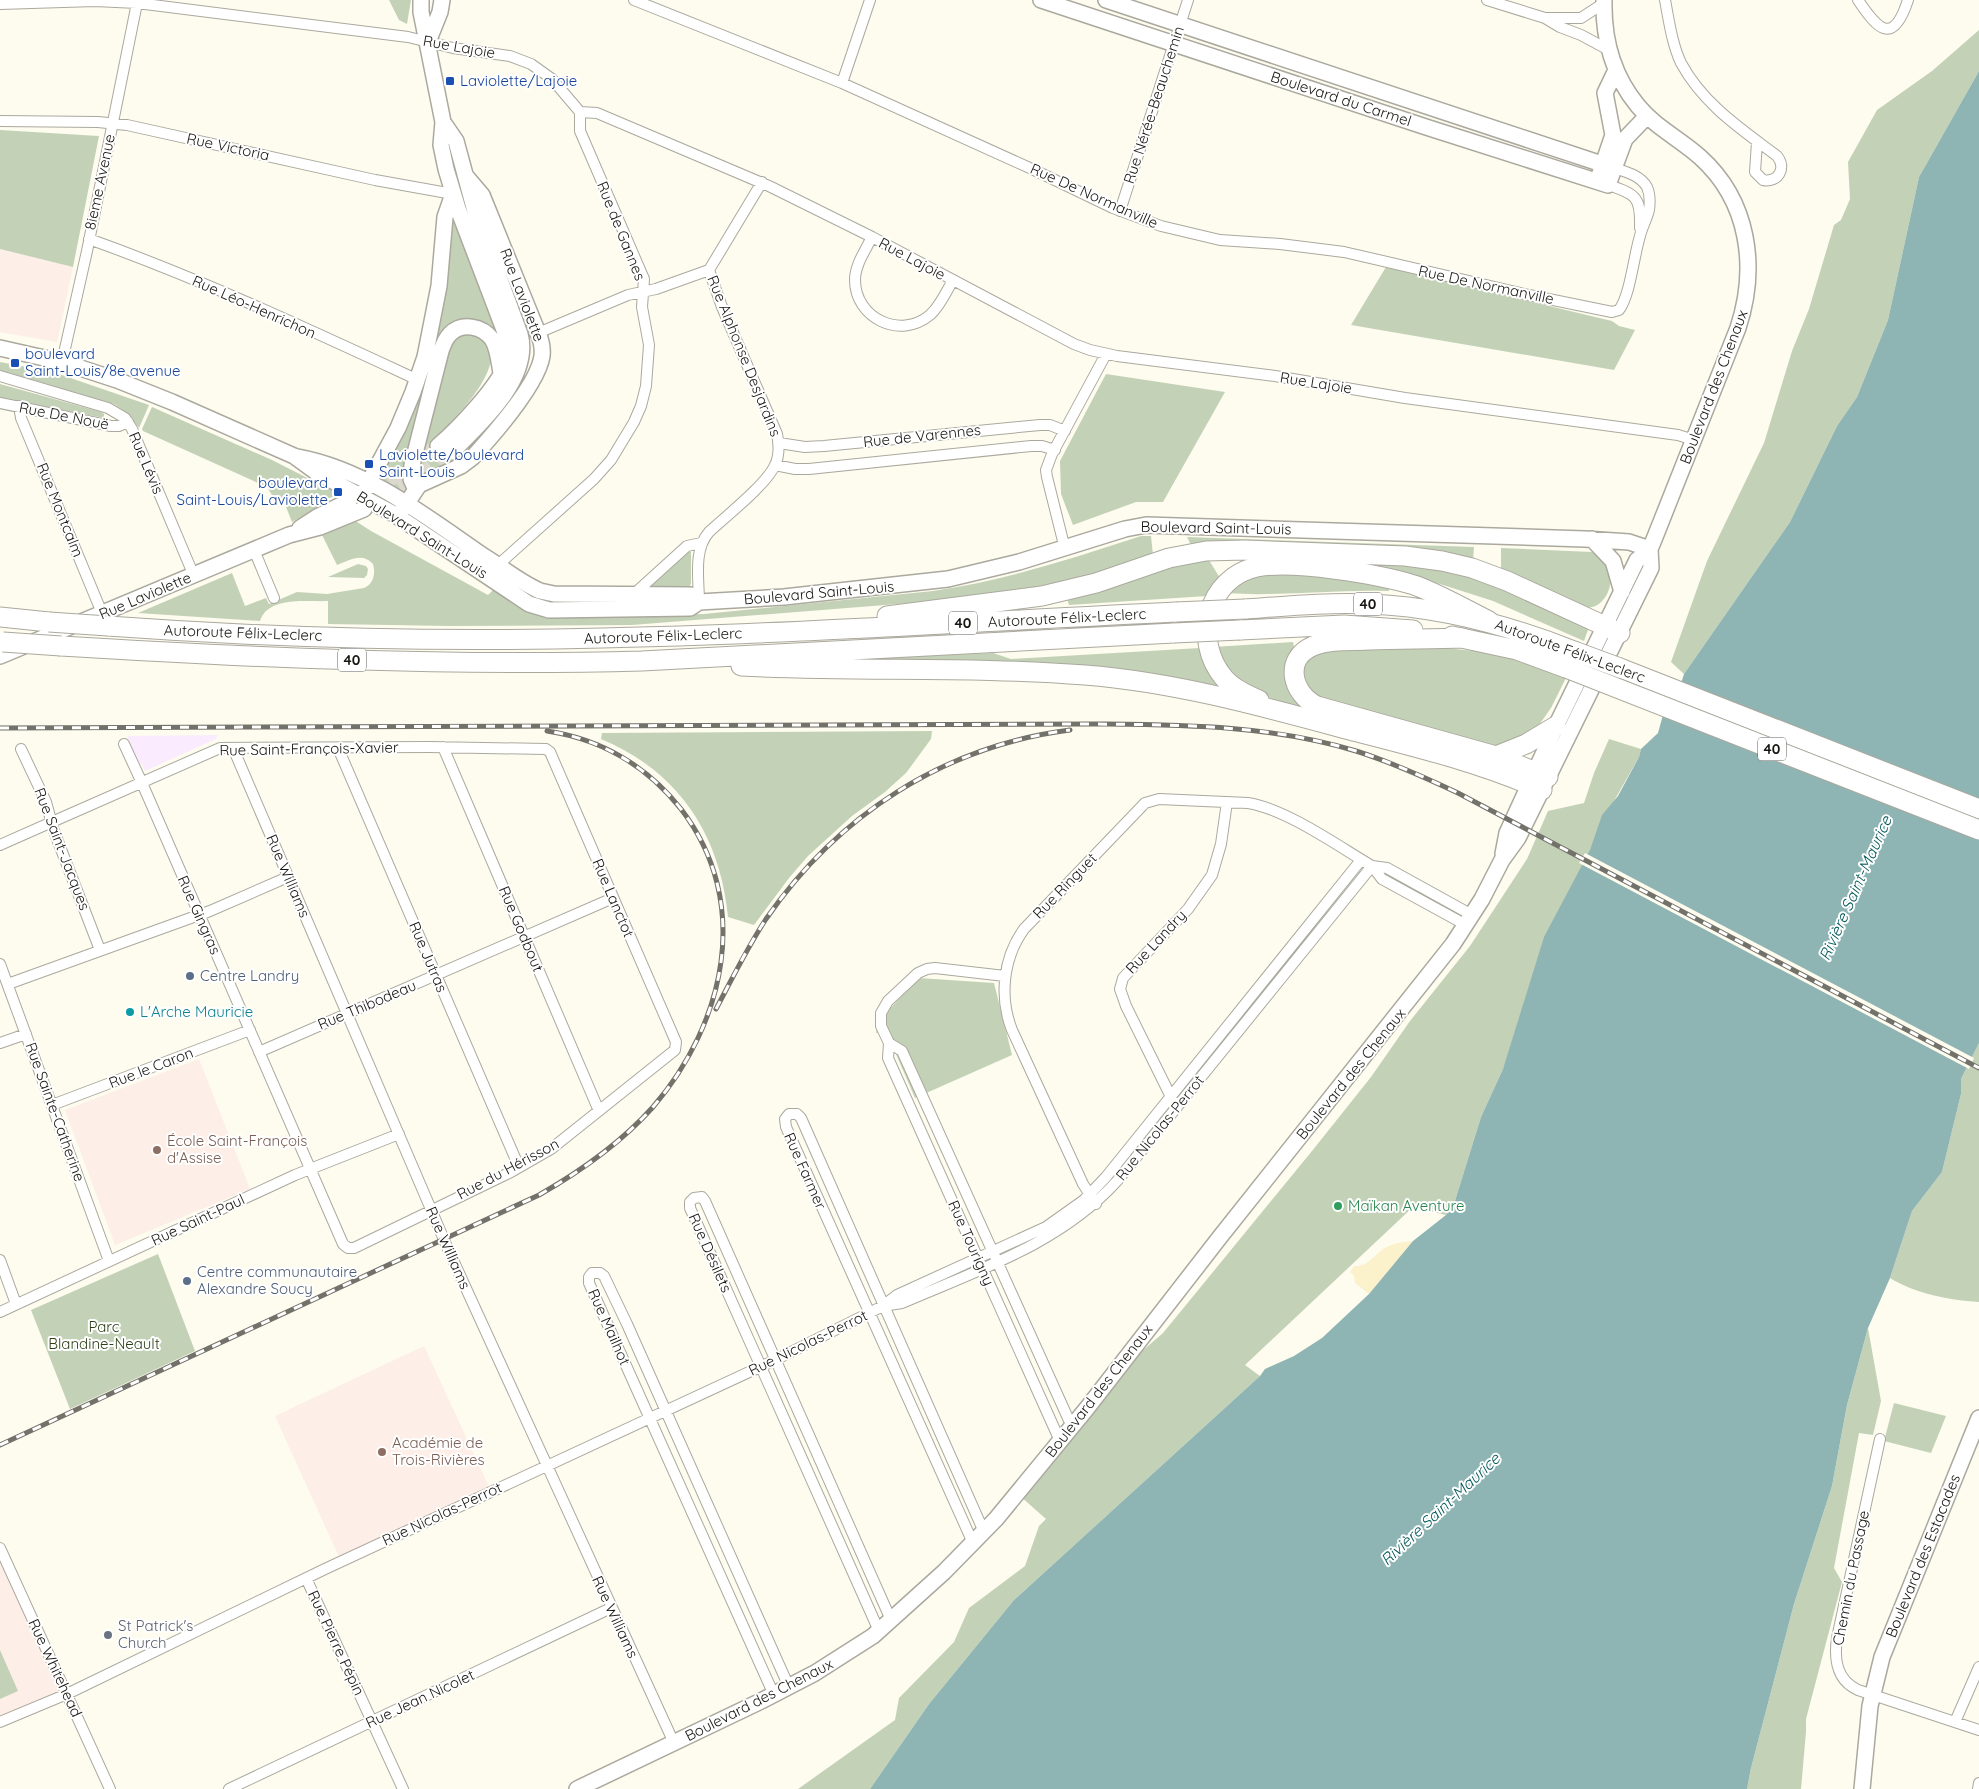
<svg xmlns="http://www.w3.org/2000/svg" width="1979" height="1789" font-family="Quicksand,sans-serif">
  <style>
    .commercial { fill: #fbebfe }
    .education { fill: #fdeee8 }
    .green { fill: #c3d2b7 }
    .sand { fill: #fbf2cc }
    .water { fill: #8fb4b4 }
    .pier { fill: #fefbef }
    .lines { fill: none; stroke-linecap: round; stroke-linejoin: round }
    .secondary-tunnel { stroke: #dbd9ce; stroke-width: 15; stroke-dasharray: 15 8; stroke-linecap: butt }
    .street-casing { stroke: #aba99e; stroke-width: 12 }
    .secondary-casing { stroke: #aba99e; stroke-width: 18 }
    .highway-casing { stroke: #aba99e; stroke-width: 21 }
    .street { stroke: #fff; stroke-width: 10 }
    .secondary { stroke: #fff; stroke-width: 15 }
    .highway { stroke: #fff; stroke-width: 19 }
    .rail-casing { stroke: #72716a; stroke-width: 5 }
    .rail { stroke: #fff; stroke-width: 3; stroke-dasharray: 9; stroke-linecap: butt }
    .highway-bridge-casing { stroke: #aba99e; stroke-width: 21; stroke-linecap: butt }
    .highway-bridge { stroke: #fff; stroke-width: 19 }
    .transit-dot { fill: #1a4fb4; stroke: #fff; stroke-width: 2 }
    .service-dot { fill: #5c6f8a; stroke: #fff; stroke-width: 2 }
    .culture-dot { fill: #0f9aa8; stroke: #fff; stroke-width: 2 }
    .education-dot { fill: #8d6e63; stroke: #fff; stroke-width: 2 }
    .leisure-dot { fill: #2e9e5b; stroke: #fff; stroke-width: 2 }
    .worship-dot { fill: #6b7280; stroke: #fff; stroke-width: 2 }
    .labels { text-anchor: middle; stroke-width: 4; stroke-linejoin: round; paint-order: stroke }
    .shield { fill: #fff; stroke: #5d5c59; stroke-width: 1 }
    .shield-label { font-size: 14px; font-weight: bold; fill: #171612 }
    .street-label { font-size: 15px; fill: #171612; stroke: #fff }
    .transit-label { font-size: 15px; fill: #164399; stroke: #fff; text-anchor: start }
    .service-label { font-size: 15px; fill: #4e5e75; stroke: #fff; text-anchor: start }
    .culture-label { font-size: 15px; fill: #0d838f; stroke: #fff; text-anchor: start }
    .education-label { font-size: 15px; fill: #785e54; stroke: #fff; text-anchor: start }
    .leisure-label { font-size: 15px; fill: #27864d; stroke: #fff; text-anchor: start }
    .park-label { font-size: 15px; fill: #2b4016; stroke: #fff }
    .worship-label { font-size: 15px; fill: #5b616d; stroke: #fff; text-anchor: start }
    .water-label { font-size: 16px; font-style: italic; fill: #04595a; stroke: #fff }
  </style>
  <rect width="100%" height="100%" fill="#fefbef"/>
  <path class="commercial" d="M218,735l-2,4 -71,32 -3,-7 -2,1 -13,-29z"/>
  <path class="education" d="M0,249l73,18 -16,75 -57,-10z
    M199,1059l51,130 -135,56 -50,-135z
    M424,1346l66,143 -150,70 -65,-143z
    M0,1560l59,133 -59,25z"/>
  <path class="green" d="M389,0h22l-4,24 -8,-4z
    M1979,30v41l-60,106 -31,143 -31,77 -20,29 -47,96 -106,152 -13,-12 36,-101 57,-118 28,-92 17,-42 25,-84 7,-5 9,-21 -2,-37 29,-52 55,-39z
    M0,130l99,6 -26,131 -73,-18z
    M455,219l44,115 -2,2c-8,-12 -16,-16 -31,-16l-30,23 12,-70 3,-53z
    M1386,267l226,54 7,5 16,4 -21,40 -263,-45z
    M461,333c10,0 21,1 26,12 2,3 4,6 4,10 2,27 -43,71 -61,88l28,13 -24,13 -12,3 -4,-3 30,-122z
    M0,362l53,10 96,33 -10,23 -13,-16 -12,-8 -114,-34z
    M430,365l-24,96 -4,23v8l-18,-10 -2,-6 37,-78z
    M1106,374l119,18 -62,110h-27l-63,23 -12,-31 -1,-33z
    M0,384l101,28 3,2v4l-104,-20z
    M152,407l120,53 67,34 -23,10 2,4 -26,14 -8,-20 -12,-7 -5,-8 -124,-56 -1,-2z
    M354,520l17,11 117,64 6,-6 37,24 14,3 159,-2 229,-23c71,-10 140,-33 208,-55h10l2,19 -62,24 -105,18 -354,28 -182,1 -122,-2v-23c-22,1 -60,-5 -68,20l-122,-8 94,-40 13,33 21,-8 3,6 28,-12 30,2 37,-6c9,-4 12,-14 9,-24 -11,-12 -23,-4 -36,1l-16,-32z
    M1187,537l287,10 -1,14 -282,-16z
    M1501,548l91,4c20,10 25,36 8,51 -4,4 -10,4 -14,6l-85,-39z
    M689,551l2,1v32l-2,3 -38,-1z
    M1207,557l13,21 -13,18 -138,9 -2,-7 64,-22z
    M1353,559l107,12 129,56 -5,14 -91,-40 -53,-17 -77,-16z
    M358,564l8,2 2,3 -1,6 -3,3 -36,-1z
    M1257,572l63,3 69,12v4c-55,-2 -110,6 -164,2z
    M1293,642l2,9 -7,37 8,12 11,9 -26,-6 -41,-19 -27,-37z
    M1429,646l54,6 28,6 55,20 -15,30 -12,17 1,2c-12,10 -33,18 -48,19l-181,-48 -12,-26 18,-22z
    M1200,648c5,17 10,30 24,42l-351,-25v-7l120,-5 18,6z
    M932,731l-1,8 -25,34 -21,19 -33,24 -44,40 -19,22 -35,47 -26,-8c-8,-83 -50,-146 -127,-178l1,-6z
    M1609,739l32,10 -2,8 -29,51 -107,261 -22,48 -27,87 -8,11 -33,-8 -168,158 15,11 -246,224 -85,104 -59,85h-72l97,-69 4,-22 55,-56 15,-34 56,-42 14,-40 7,-7 -26,-23 76,-105 67,-58 149,-182 59,-74 39,-56 60,-75 57,-87 21,-48 36,-8 10,-30z
    M919,978l75,5 18,72 -97,43 -29,-67 -10,2 2,-12z
    M1979,1043v259c-30,-2 -63,-8 -89,-24l22,-67 30,-39 19,-78v-15z
    M158,1254l37,97 -125,58 -39,-99z
    M1868,1328l13,73 -8,34 -14,-2 -25,135 8,14 -36,137v13l-5,57h-54l4,-21 43,-164 38,-118 15,-81z
    M1894,1403l52,13 -15,37 -47,-12z
    M0,1650l18,41 -18,8z"/>
  <path class="sand" d="M1413,1241l-44,53 -14,-11 -1,-7 -4,-4 4,-6c15,1 19,-11 31,-18 8,-5 18,-6 28,-7z"/>
  <path class="water" d="M1979,71v972l-18,36v15l-19,78 -30,39 -22,67 -22,50 -21,77 -15,81 -38,118 -43,164 -4,21h-877l59,-85 85,-104 246,-224 5,-7 29,-13 28,-18 47,-44 44,-53 33,-26 8,-11 27,-87 22,-48 41,-132 46,-87 12,-35 16,-19 21,-39 2,-8 17,-16 5,-18 16,-25 5,-16 106,-152 47,-96 20,-29 31,-77 31,-143z"/>
  <path class="pier" d="M1585,853l389,205 -5,11 -390,-206z"/>
  <g class="lines">
    <path class="secondary-tunnel" d="M368,492l33,-20 37,-26
      M380,500l33,-19 39,-29"/>
    <g class="street-casing">
      <path id="street" d="M634,0l208,83 190,86 81,39 48,18 59,14 60,4 64,8 185,43 83,17 7,-2c11,-14 15,-55 21,-74 2,-9 7,-17 9,-26 1,-7 1,-16 -2,-23 -7,-12 -21,-15 -33,-19
        M1487,0l58,18 15,9 21,8 28,15
        M1665,0c4,21 7,44 16,63 22,41 60,66 96,93 10,12 1,27 -14,24l-8,-8 2,-30
        M1858,0c20,30 35,46 50,0
        M0,4l95,-3 42,2 271,34 45,11 57,8 21,8 21,15 28,33 17,1 172,73 103,51 202,107 16,6 27,6 158,20 130,22 273,37 16,5
        M1546,18h35l23,-15
        M842,83l28,-83
        M0,121l98,1 29,3 248,55 78,14
        M1608,185c29,9 33,13 32,43
        M1120,211l68,-211
        M872,237c-7,14 -17,28 -17,43 0,38 45,60 75,35 10,-9 16,-23 23,-35
        M89,239c112,40 221,91 329,141
        M538,333l90,-38 28,-6 53,-19
        M62,362l25,-111 50,-248
        M0,376l108,32 17,10 7,11 62,147
        M0,403l111,23h8l9,-4
        M19,406l2,12 81,195
        M779,443l26,4 19,-1 216,-21h10l15,6
        M775,465l20,4h14l222,-23h11l13,4
        M1065,549l-18,-72 -1,-7 6,-16 54,-100
        M254,550l20,48
        M498,565l96,-86 17,-19 23,-38 7,-16 5,-20 3,-41 -7,-38 2,-28 -64,-148v-19
        M634,594l53,-48 14,-3
        M699,602c0,-22 -6,-52 10,-70 16,-15 58,-48 66,-67 5,-10 4,-21 2,-31l-55,-127 -13,-37 53,-88
        M443,747l156,364
        M233,748l215,501 226,494
        M338,748l181,419
        M21,749l25,53 8,29 46,119
        M0,845l61,-27 159,-70 210,-1 116,2 4,3 126,290 -1,8 -124,99 -40,23 -157,76h-6l-5,-4 -201,-461 -18,-39
        M1372,866l10,13 84,46
        M0,964l109,297
        M1005,976l-70,-8 -8,1 -9,4 -30,28 -7,12v13l8,17 -1,15 172,383
        M8,984l202,-73 78,-34
        M0,1043l26,-9
        M889,1043l13,8 170,376
        M259,1052l354,-154
        M1173,1101l-47,-95 -6,-17 3,-11 65,-69 24,-34 9,-31 6,-42
        M52,1105l198,-75
        M1096,1204l-13,-20 -71,-154c-13,-33 -9,-72 12,-101l121,-126 14,-4 89,4c38,6 90,43 124,63l15,2 85,47
        M0,1260l16,44
        M883,1306l19,-3c76,-33 158,-59 215,-122l255,-315
        M0,1312l295,-137 104,-41
        M1880,1439l-43,199c-3,21 -1,42 21,52l121,40
        M973,1543l-187,-416 -1,-8 4,-5h8l4,4 183,414
        M0,1548l110,241
        M306,1578l97,211
        M879,1631l-189,-423v-6l4,-4 8,-1 3,4 186,419
        M774,1695l-185,-412v-6l3,-4h8l4,3 23,48 162,363
        M0,1722l67,-28 258,-125 450,-209 108,-54 14,-11 149,-68 38,-27 22,-23 255,-317
        M1955,1722l24,-55
        M229,1789l382,-181
        M1978,1789l1,-6"/>
    </g>
    <g class="secondary-casing">
      <path id="secondary" d="M421,0v12l22,110 -2,23 5,24 12,40 48,126c2,9 4,18 1,27 -8,24 -49,67 -69,84
        M1041,0l385,127 182,58 17,-46 22,-23
        M1106,0l508,168
        M428,42l12,-30 2,-12
        M443,122l13,19 20,74 44,119c12,44 -40,90 -68,118
        M1600,173l13,-38 -8,-42 11,-23
        M0,348l62,14 55,18 55,22 122,54 22,16 78,42 135,90 20,6 141,-2 9,-6 85,-5 164,-18 71,-17 106,-33 21,-4 439,14 44,3 21,7
        M298,457c70,13 130,61 187,100 18,11 36,26 55,34l14,3 137,1 8,7
        M415,488l-4,-9 1,-14 29,-114c2,-6 4,-12 9,-17 12,-12 32,-8 42,5 6,9 7,23 9,34
        M364,491l34,-63 15,-36 12,-35 14,-71 6,-69 8,-23
        M401,512l18,-27 42,-19 12,-9c20,-22 65,-73 69,-101 1,-8 -1,-16 -4,-23l-56,-138 -17,-20
        M300,528l17,-11 32,-16
        M1592,539l21,22 9,31
        M0,656l289,-121 31,-8 44,-18
        M1503,854l4,-21 49,-107 81,-166 13,-11 5,-12 83,-209c20,-61 11,-127 -38,-171 -20,-18 -45,-30 -62,-51 -25,-30 -35,-68 -34,-106
        M577,1789l184,-88 54,-28 58,-37 71,-64 52,-53 92,-112 132,-170 233,-293 29,-45 20,-39 16,-22 133,-270 -1,-19
        M1862,1789l8,-83 12,-49 97,-239"/>
    </g>
    <g class="highway-casing">
      <path id="highway" d="M1245,609c42,-3 84,-7 126,-5 71,3 137,21 203,47
        M887,616l155,-20 54,-13 73,-25 37,-7 39,-1 160,6 37,5 30,7 35,13 113,52
        M0,617l49,5
        M108,626c164,12 330,16 494,12 192,-4 383,-17 574,-26
        M1240,630l104,-5 69,5
        M1452,636l65,14 49,18
        M1463,638c-31,1 -62,1 -93,2 -18,1 -40,-1 -57,6 -30,13 -21,48 4,60l179,50 52,21
        M61,646c194,12 387,20 581,15l532,-28
        M741,666c115,6 230,0 344,9 89,7 176,31 261,54 66,17 133,33 196,61
        M1620,668l359,141
        M1259,700c-12,-5 -27,-12 -35,-22 -32,-37 -17,-101 33,-111 36,-7 121,7 157,18 23,8 53,25 75,36
        M1496,756l30,-12 30,-18"/>
    </g>
    <use href="#street" class="street"/>
    <use href="#secondary" class="secondary"/>
    <use href="#highway" class="highway"/>
    <g class="rail-casing">
      <path id="rail" d="M0,728l1095,-4c88,1 176,1 261,27 35,11 68,26 102,42l521,275
        M716,1009c16,-30 31,-61 50,-90 72,-104 178,-173 304,-189
        M0,1445l539,-250c42,-24 82,-52 114,-88 72,-84 100,-204 28,-298 -34,-43 -80,-70 -134,-78"/>
    </g>
    <use href="#rail" class="rail"/>
    <g class="highway-bridge-casing">
      <path id="highway-bridge" d="M1176,612l69,-3
        M49,622l59,4
        M1174,633l66,-3
        M3,642l58,4
        M1574,651l46,17
        M1566,668l413,162"/>
    </g>
    <use href="#highway-bridge" class="highway-bridge"/>
  </g>
  <g class="transit-dot">
    <rect x="445" y="76" width="10" height="10" rx="2.5"/>
    <rect x="10" y="358" width="10" height="10" rx="2.5"/>
    <rect x="364" y="459" width="10" height="10" rx="2.5"/>
    <rect x="333" y="487" width="10" height="10" rx="2.5"/>
  </g>
  <g class="service-dot">
    <circle cx="190" cy="976" r="5"/>
    <circle cx="187" cy="1281" r="5"/>
  </g>
  <circle class="culture-dot" cx="130" cy="1012" r="5"/>
  <g class="education-dot">
    <circle cx="157" cy="1150" r="5"/>
    <circle cx="382" cy="1452" r="5"/>
  </g>
  <circle class="leisure-dot" cx="1338" cy="1206" r="5"/>
  <circle class="worship-dot" cx="108" cy="1635" r="5"/>
  <g class="labels">
    <g class="shield">
      <rect x="1354" y="592.5" width="28" height="23" rx="4"/>
      <rect x="949" y="611.5" width="28" height="23" rx="4"/>
      <rect x="338" y="648.5" width="28" height="23" rx="4"/>
      <rect x="1758" y="737.5" width="28" height="23" rx="4"/>
    </g>
    <g class="shield-label">
      <text x="1368" y="609">40</text>
      <text x="963" y="628">40</text>
      <text x="352" y="665">40</text>
      <text x="1772" y="754">40</text>
    </g>
    <g class="street-label">
      <text transform="translate(459 47) rotate(10)" y="5">Rue Lajoie</text>
      <text transform="translate(1341 99) rotate(18)" y="5">Boulevard du Carmel</text>
      <text transform="translate(1154 105) rotate(-72)" y="5">Rue Nérée-Beauchemin</text>
      <text transform="translate(228 147) rotate(12)" y="5">Rue Victoria</text>
      <text transform="translate(100 182) rotate(-78)" y="5">8ieme Avenue</text>
      <text transform="translate(1094 196) rotate(24)" y="5">Rue De Normanville</text>
      <text transform="translate(621 231) rotate(68)" y="5">Rue de Gannes</text>
      <text transform="translate(912 259) rotate(28)" y="5">Rue Lajoie</text>
      <text transform="translate(1486 285) rotate(12)" y="5">Rue De Normanville</text>
      <text transform="translate(522 295) rotate(69)" y="5">Rue Laviolette</text>
      <text transform="translate(254 307) rotate(24)" y="5">Rue Léo-Henrichon</text>
      <text transform="translate(744 356) rotate(68)" y="5">Rue Alphonse Desjardins</text>
      <text transform="translate(1316 383) rotate(9)" y="5">Rue Lajoie</text>
      <text transform="translate(1714 387) rotate(-69)" y="5">Boulevard des Chenaux</text>
      <text transform="translate(64 416) rotate(11)" y="5">Rue De Nouë</text>
      <text transform="translate(922 436) rotate(-6)" y="5">Rue de Varennes</text>
      <text transform="translate(146 463) rotate(67)" y="5">Rue Lévis</text>
      <text transform="translate(60 510) rotate(68)" y="5">Rue Montcalm</text>
      <text transform="translate(1216 528) rotate(1)" y="5">Boulevard Saint-Louis</text>
      <text transform="translate(422 535) rotate(32)" y="5">Boulevard Saint-Louis</text>
      <text transform="translate(819 593) rotate(-5)" y="5">Boulevard Saint-Louis</text>
      <text transform="translate(145 596) rotate(-23)" y="5">Rue Laviolette</text>
      <text transform="translate(1067 618) rotate(-3)" y="5">Autoroute Félix-Leclerc</text>
      <text transform="translate(243 633) rotate(2)" y="5">Autoroute Félix-Leclerc</text>
      <text transform="translate(663 636) rotate(-2)" y="5">Autoroute Félix-Leclerc</text>
      <text transform="translate(1570 651) rotate(20)" y="5">Autoroute Félix-Leclerc</text>
      <text transform="translate(309 749) rotate(-1)" y="5">Rue Saint-François-Xavier</text>
      <text transform="translate(62 849) rotate(69)" y="5">Rue Saint-Jacques</text>
      <text transform="translate(288 876) rotate(67)" y="5">Rue Williams</text>
      <text transform="translate(1065 886) rotate(-46)" y="5">Rue Ringuet</text>
      <text transform="translate(613 898) rotate(67)" y="5">Rue Lanctot</text>
      <text transform="translate(199 915) rotate(66)" y="5">Rue Gingras</text>
      <text transform="translate(521 929) rotate(67)" y="5">Rue Godbout</text>
      <text transform="translate(1156 942) rotate(-47)" y="5">Rue Landry</text>
      <text transform="translate(428 957) rotate(67)" y="5">Rue Jutras</text>
      <text transform="translate(367 1005) rotate(-23)" y="5">Rue Thibodeau</text>
      <text transform="translate(151 1068) rotate(-21)" y="5">Rue le Caron</text>
      <text transform="translate(1351 1074) rotate(-51)" y="5">Boulevard des Chenaux</text>
      <text transform="translate(55 1112) rotate(70)" y="5">Rue Sainte-Catherine</text>
      <text transform="translate(1160 1128) rotate(-51)" y="5">Rue Nicolas-Perrot</text>
      <text transform="translate(508 1169) rotate(-28)" y="5">Rue du Hérisson</text>
      <text transform="translate(805 1171) rotate(66)" y="5">Rue Farmer</text>
      <text transform="translate(198 1220) rotate(-25)" y="5">Rue Saint-Paul</text>
      <text transform="translate(971 1243) rotate(66)" y="5">Rue Tourigny</text>
      <text transform="translate(448 1248) rotate(66)" y="5">Rue Williams</text>
      <text transform="translate(710 1253) rotate(66)" y="5">Rue Désilets</text>
      <text transform="translate(609 1327) rotate(66)" y="5">Rue Mailhot</text>
      <text transform="translate(808 1343) rotate(-26)" y="5">Rue Nicolas-Perrot</text>
      <text transform="translate(1099 1391) rotate(-52)" y="5">Boulevard des Chenaux</text>
      <text transform="translate(442 1514) rotate(-25)" y="5">Rue Nicolas-Perrot</text>
      <text transform="translate(1923 1556) rotate(-68)" y="5">Boulevard des Estacades</text>
      <text transform="translate(1851 1578) rotate(-79)" y="5">Chemin du Passage</text>
      <text transform="translate(615 1617) rotate(65)" y="5">Rue Williams</text>
      <text transform="translate(336 1643) rotate(65)" y="5">Rue Pierre Pépin</text>
      <text transform="translate(55 1668) rotate(65)" y="5">Rue Whitehead</text>
      <text transform="translate(420 1699) rotate(-25)" y="5">Rue Jean Nicolet</text>
      <text transform="translate(759 1700) rotate(-27)" y="5">Boulevard des Chenaux</text>
    </g>
    <g class="transit-label">
      <text x="460" y="86">Laviolette/Lajoie</text>
      <text x="25" y="359">boulevard<tspan x="25" dy="17">Saint-Louis/8e avenue</tspan></text>
      <text x="379" y="460">Laviolette/boulevard<tspan x="379" dy="17">Saint-Louis</tspan></text>
      <text x="328" y="488" text-anchor="end">boulevard<tspan x="328" dy="17">Saint-Louis/Laviolette</tspan></text>
    </g>
    <g class="service-label">
      <text x="200" y="981">Centre Landry</text>
      <text x="197" y="1277">Centre communautaire<tspan x="197" dy="17">Alexandre Soucy</tspan></text>
    </g>
    <g class="culture-label">
      <text x="140" y="1017">L'Arche Mauricie</text>
    </g>
    <g class="education-label">
      <text x="167" y="1146">École Saint-François<tspan x="167" dy="17">d'Assise</tspan></text>
      <text x="392" y="1448">Académie de<tspan x="392" dy="17">Trois-Rivières</tspan></text>
    </g>
    <g class="leisure-label">
      <text x="1348" y="1211">Maïkan Aventure</text>
    </g>
    <g class="park-label">
      <text x="104" y="1332">Parc<tspan x="104" dy="17">Blandine-Neault</tspan></text>
    </g>
    <g class="worship-label">
      <text x="118" y="1631">St Patrick's<tspan x="118" dy="17">Church</tspan></text>
    </g>
    <g class="water-label">
      <text transform="translate(1855 888) rotate(-66)" y="6">Rivière Saint-Maurice</text>
      <text transform="translate(1440 1509) rotate(-43)" y="6">Rivière Saint-Maurice</text>
    </g>
  </g>
</svg>
